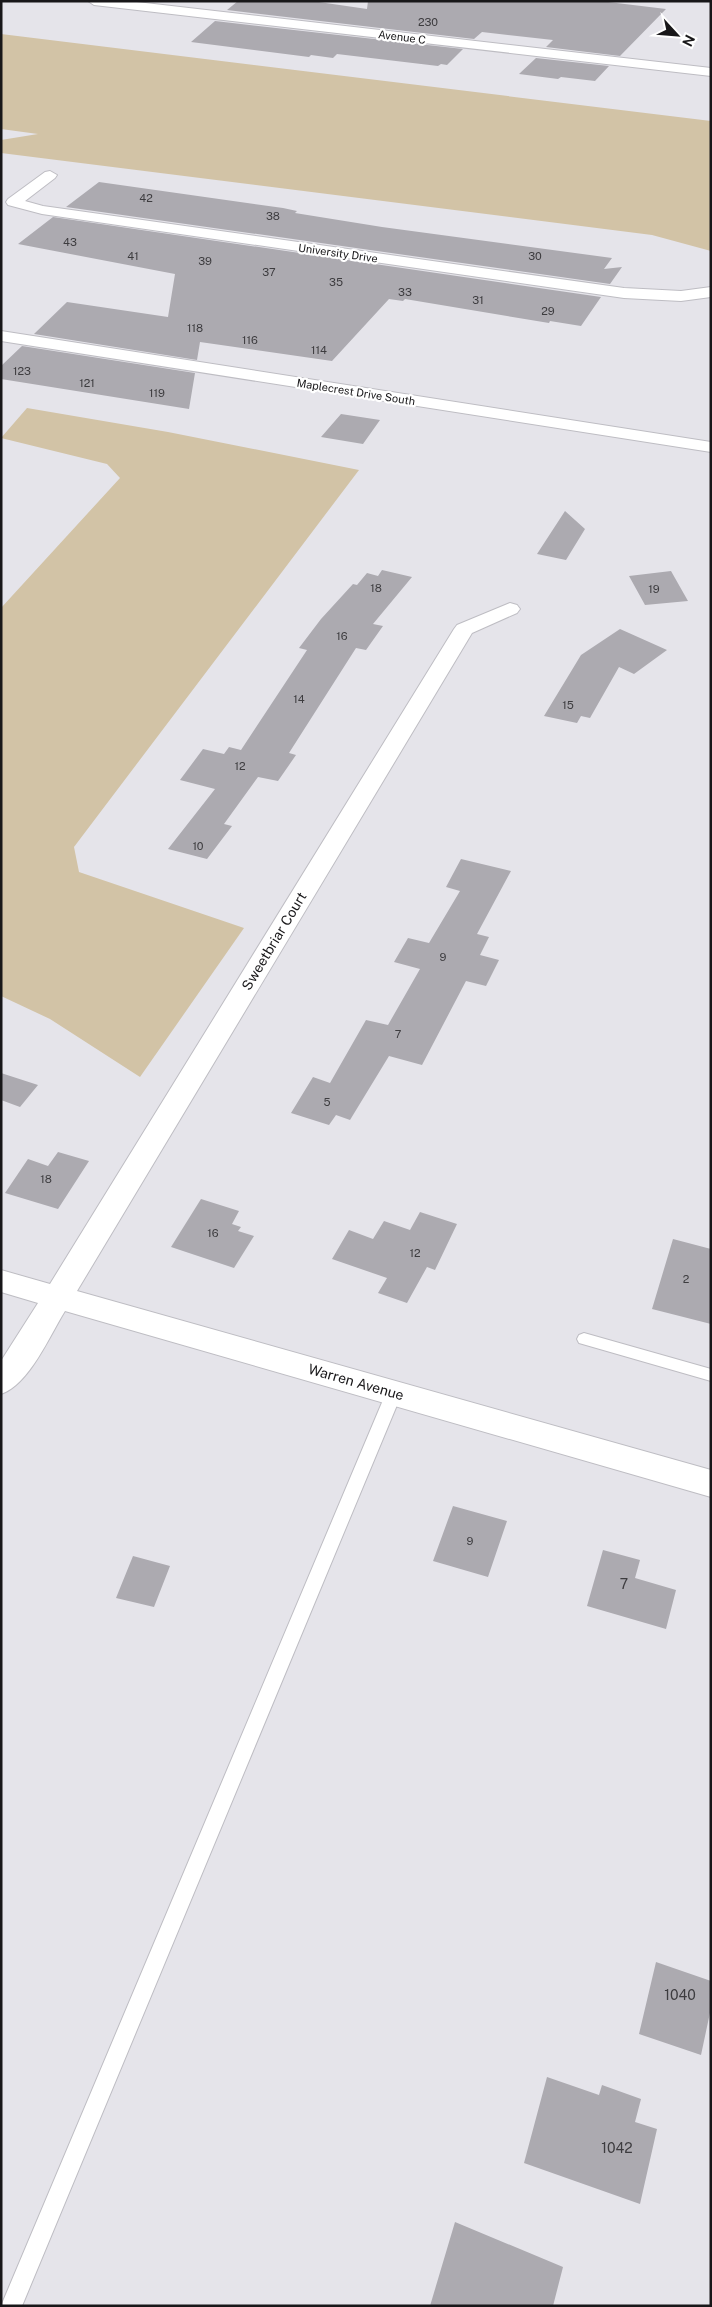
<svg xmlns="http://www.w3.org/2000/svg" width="712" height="2307" font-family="'Public Sans',sans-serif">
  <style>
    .green { fill: #d2c3a6 }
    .building { fill: #acaab0 }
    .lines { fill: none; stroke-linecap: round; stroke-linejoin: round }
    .service-casing { stroke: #bebdc3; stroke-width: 2 }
    .minor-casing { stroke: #bebdc3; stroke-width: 2 }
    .service { fill: #fff; fill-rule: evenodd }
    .minor { fill: #fff; fill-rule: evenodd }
    .labels { text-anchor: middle; stroke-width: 4.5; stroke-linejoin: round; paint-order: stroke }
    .number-label { font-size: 11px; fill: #3d3c3f }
    .far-street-label { font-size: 11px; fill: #181719; stroke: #fff }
    .street-label { font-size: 14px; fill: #181719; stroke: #fff }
    .near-number-label { font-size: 14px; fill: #3d3c3f }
  </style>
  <rect width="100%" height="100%" fill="#e5e4ea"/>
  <path class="green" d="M1,34l710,87v130l-59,-16 -651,-82v-13l37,-6 -37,-5z
    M27,408l141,24 191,38 -285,377 5,25 165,56 -104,149 -90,-58 -49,-23v-388l119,-130 -13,-14 -106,-26z"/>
  <path class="building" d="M238,1h74l55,8 1,-8h232l66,8 -46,47 -74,-9 7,-7 -71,-8 -8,7 -247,-29z
    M215,21l248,28 -16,16 -6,-1 -3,2 -101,-12 -4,4 -22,-3 -2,2 -118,-15z
    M536,58l73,8 -14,15 -34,-4 -3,2 -39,-5z
    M99,182l184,26 14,3 -2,2 87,14 230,31 -8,11 18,-2 -12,17 -544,-77z
    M53,217l548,80 -20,29 -31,-5 -1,2 -144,-24 -2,2 -14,-2 -57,62 -132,-19 -3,18 -163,-26 33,-32 101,15 7,-43 -157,-30z
    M22,346l173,27 -6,36 -188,-30v-13z
    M341,414l39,6 -17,24 -42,-7z
    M565,511l20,18 -19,31 -29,-6z
    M382,570l30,7 -39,47 10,2 -17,24 -10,-2 -67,105 7,2 -18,26 -20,-4 -34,47 8,2 -25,33 -39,-10 47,-60 -35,-9 23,-31 21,5 5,-7 12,3 66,-100 -8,-2 22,-29 32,-35 4,1 10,-12 11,3z
    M671,571l17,30 -43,4 -16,-29z
    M620,629l47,21 -33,24 -15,-7 -29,51 -9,-2 -4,7 -33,-7 37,-61z
    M461,859l50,12 -34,63 12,3 -9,18 19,5 -13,26 -20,-5 -44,84 -33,-9 -39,64 -14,-5 -7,10 -38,-12 22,-36 17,6 36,-63 22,5 32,-56 -26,-7 14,-24 21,5 31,-52 -14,-4z
    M1,1073l37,12 -18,22 -19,-7z
    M58,1152l31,9 -31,48 -53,-16 23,-34 20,7z
    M201,1199l38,12 -7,13 9,3 -3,4 16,5 -20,32 -63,-21z
    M420,1212l37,12 -22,46 -8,-3 -20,36 -29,-10 9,-15 -55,-19 17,-29 24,9 11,-18 26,9z
    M673,1239l38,10v75l-59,-15z
    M453,1506l54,15 -19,56 -55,-16z
    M603,1550l37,10 -5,18 41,12 -10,39 -79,-23z
    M133,1556l37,10 -16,41 -38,-9z
    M656,1962l55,19v27l-10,47 -62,-21z
    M547,2077l52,18 3,-10 39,14 -6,23 22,7 -17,75 -116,-41z
    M455,2222l108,45 -10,39h-123z"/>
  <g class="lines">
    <g class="service-casing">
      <path id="service" d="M584,1333l127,36v12l-132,-38 -2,-4 2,-4z
        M394,1387l5,2 3,4 -380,913h-21l385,-913 3,-4z"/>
    </g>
    <g class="minor-casing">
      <path id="minor" d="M88,1h40l583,67v8l-617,-71z
        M50,171l7,4 -2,3 -30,23 18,5 581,82 57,3 30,-4v10l-30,4 -57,-3 -582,-84 -34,-9 -2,-3 2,-3 37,-27z
        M1,331l710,111v10l-710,-111z
        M510,603l7,2 3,4 -3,4 -45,20 -395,658 634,179v27l-646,-186c-15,24 -36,74 -64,83v-33l37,-58 -37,-11v-22l49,14 404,-655 3,-4z"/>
    </g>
    <use href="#service" class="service"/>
    <use href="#minor" class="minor"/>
  </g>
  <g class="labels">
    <g class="number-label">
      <text x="428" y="26">230</text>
      <text x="146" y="202">42</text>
      <text x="273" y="220">38</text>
      <text x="70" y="246">43</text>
      <text x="133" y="260">41</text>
      <text x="535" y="260">30</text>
      <text x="205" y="265">39</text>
      <text x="269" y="276">37</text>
      <text x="336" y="286">35</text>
      <text x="405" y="296">33</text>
      <text x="478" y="304">31</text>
      <text x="548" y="315">29</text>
      <text x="195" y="332">118</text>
      <text x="250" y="344">116</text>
      <text x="319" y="354">114</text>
      <text x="22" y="375">123</text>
      <text x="87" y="387">121</text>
      <text x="157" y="397">119</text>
      <text x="376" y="592">18</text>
      <text x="654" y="593">19</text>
      <text x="342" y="640">16</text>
      <text x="299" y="703">14</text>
      <text x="568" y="709">15</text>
      <text x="240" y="770">12</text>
      <text x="198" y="850">10</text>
      <text x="443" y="961">9</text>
      <text x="398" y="1038">7</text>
      <text x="327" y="1106">5</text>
      <text x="46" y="1183">18</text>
      <text x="213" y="1237">16</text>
      <text x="415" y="1257">12</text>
      <text x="686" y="1283">2</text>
      <text x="470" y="1545">9</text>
    </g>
    <g class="far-street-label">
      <text transform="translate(402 37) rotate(7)" y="4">Avenue C</text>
      <text transform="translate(338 253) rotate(8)" y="4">University Drive</text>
      <text transform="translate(356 392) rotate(9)" y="4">Maplecrest Drive South</text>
    </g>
    <g class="street-label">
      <text transform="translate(274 941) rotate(-59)" y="5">Sweetbriar Court</text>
      <text transform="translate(356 1382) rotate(16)" y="5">Warren Avenue</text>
    </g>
    <g class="near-number-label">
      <text x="624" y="1589">7</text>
      <text x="680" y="2000">1040</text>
      <text x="617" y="2153">1042</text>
    </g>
  </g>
  <rect width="712" height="2307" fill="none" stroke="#181719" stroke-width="5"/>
  <g transform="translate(677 35) rotate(116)" stroke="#ffffff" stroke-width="4" paint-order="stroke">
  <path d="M0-4L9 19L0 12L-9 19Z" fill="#181719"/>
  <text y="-8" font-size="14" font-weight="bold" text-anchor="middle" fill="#181719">N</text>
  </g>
</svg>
